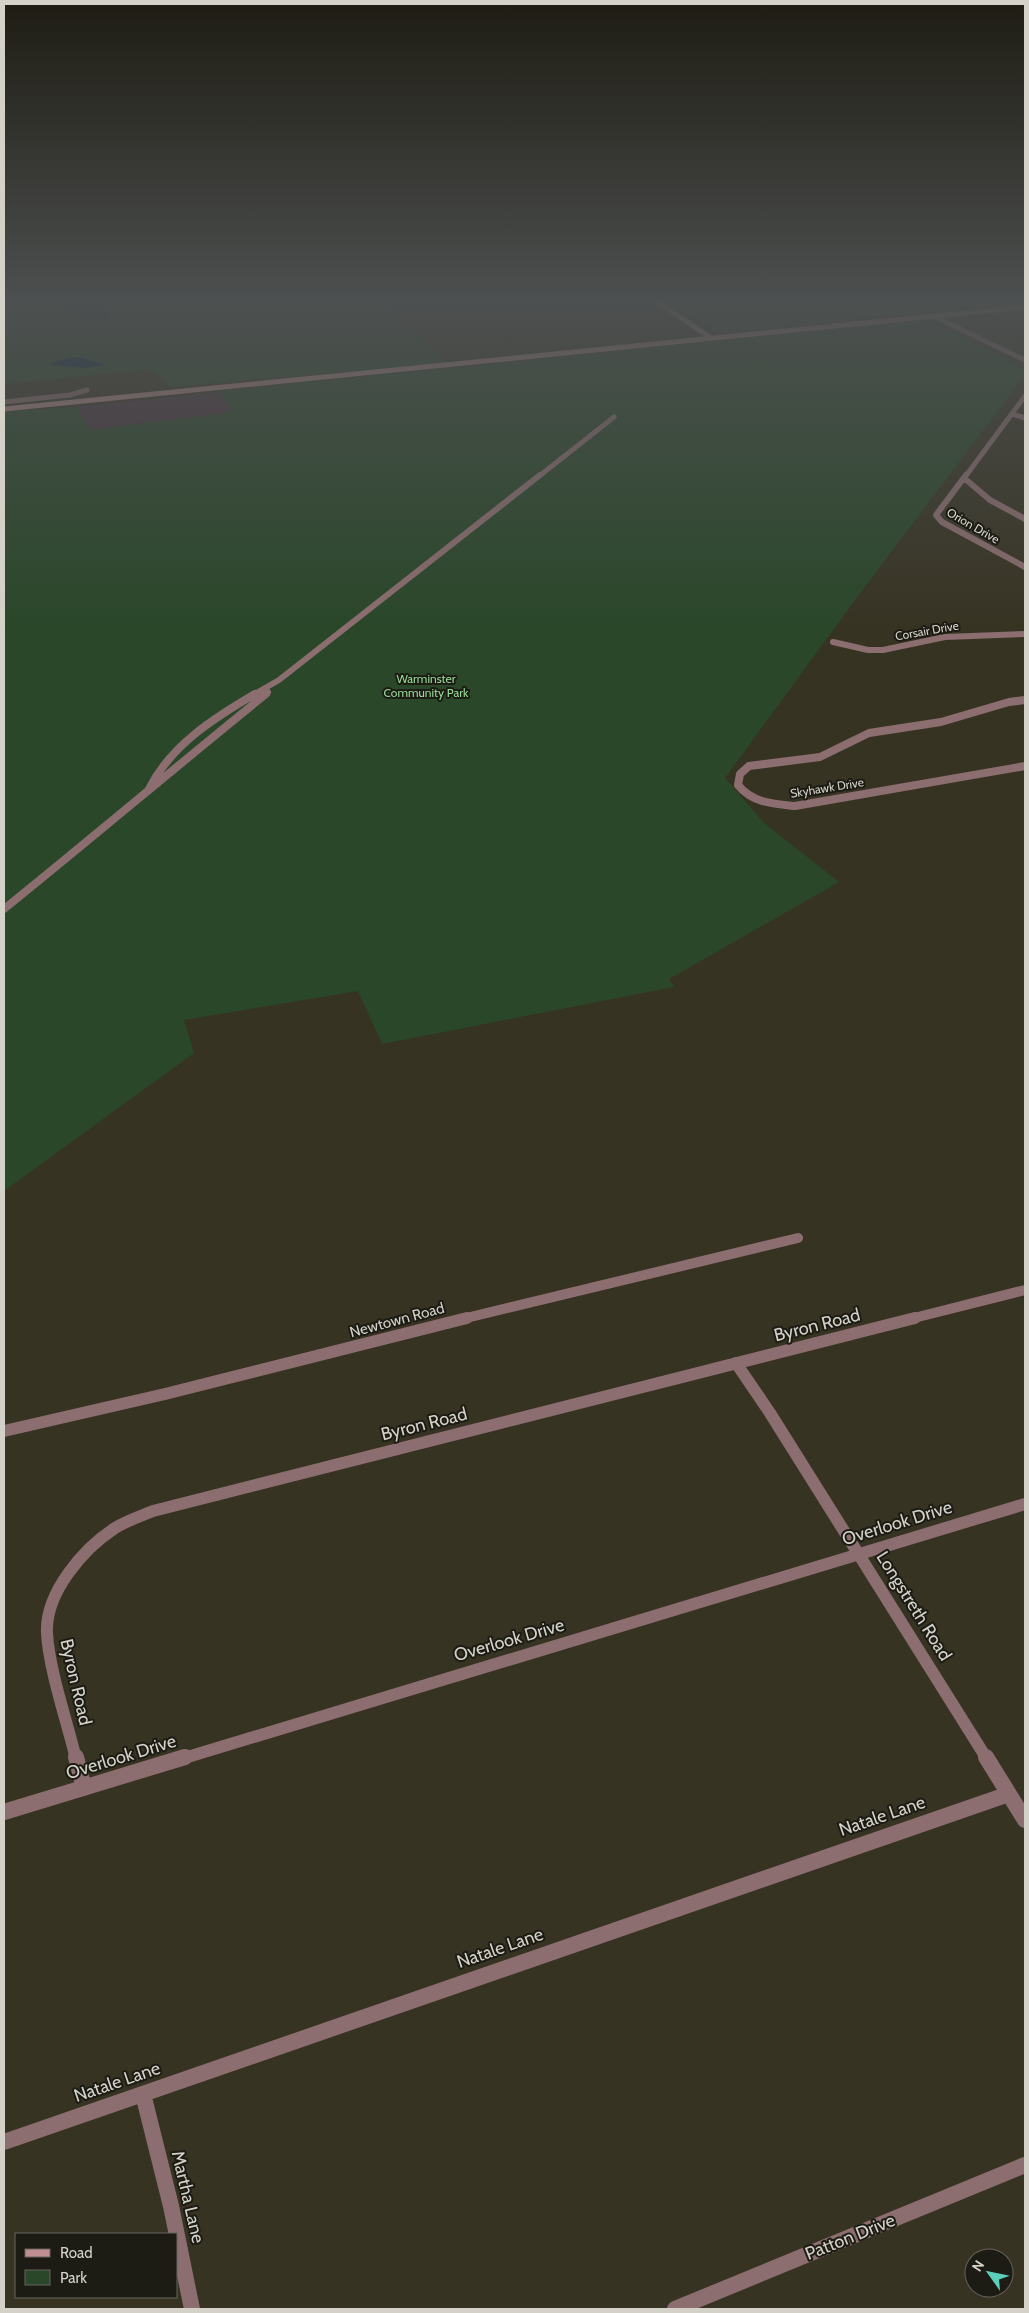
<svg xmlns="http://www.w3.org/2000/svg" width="1029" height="2313" font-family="Cabin,sans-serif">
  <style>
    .education { fill: #47343d }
    .green { fill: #2a472a }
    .water { fill: #022242 }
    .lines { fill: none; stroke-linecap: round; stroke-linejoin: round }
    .street-far5 { stroke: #8d6e70; stroke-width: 5 }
    .street-far4 { stroke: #8d6e70; stroke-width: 6 }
    .street-far3 { stroke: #8d6e70; stroke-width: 8 }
    .street-far2 { stroke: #8d6e70; stroke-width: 10 }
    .street-far1 { stroke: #8d6e70; stroke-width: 12 }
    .street { stroke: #8d6e70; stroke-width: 16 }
    .secondary { stroke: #bf8f92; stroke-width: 5 }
    .labels { text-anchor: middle; stroke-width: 4; stroke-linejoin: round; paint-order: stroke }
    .far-street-label { font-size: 12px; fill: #d4d2c8; stroke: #1c1b14 }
    .far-park-label { font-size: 12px; fill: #96da96; stroke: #1c1b14 }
    .street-label { font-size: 15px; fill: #d4d2c8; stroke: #1c1b14 }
    .near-street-label { font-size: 18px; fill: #d4d2c8; stroke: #1c1b14 }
  </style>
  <rect width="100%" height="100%" fill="#373323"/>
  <path class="education" d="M219,392l13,18 -12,4 -131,16 -13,-23z"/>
  <path class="green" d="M4,303h378l66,60 -278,24 -18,-18 -148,15z
    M675,303h338l-294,30z
    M918,321l16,2 91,47v5l-167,221 -133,182 39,45 75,59 -170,97 5,8 -292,57 -24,-53 -174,29 10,33 -190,138v-779l72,-5 14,23 130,-16 12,-4 -14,-19z"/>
  <path class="water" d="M66,303h39l-1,7 9,5c-16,11 -39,1 -55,-6z
    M74,357c9,0 23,5 32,8l-22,3 -34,-3 6,-4z"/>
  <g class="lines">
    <path class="street-far5" d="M933,316l92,44
      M4,402l66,-7 17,-5
      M1012,414l13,4
      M538,477l76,-60
      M965,477l60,-81"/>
    <path class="street-far4" d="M966,475l-30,40 6,7 83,45
      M964,478l26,22 35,19
      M833,642l35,8h15l62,-13 80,-3
      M253,695l26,-15 261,-205
      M264,695l4,-3"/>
    <path class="street-far3" d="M1025,700l-16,2 -68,20 -72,11 -49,24 -71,9 -9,8 -2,11c14,18 36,19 57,21l230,-40
      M149,789c22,-44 65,-71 106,-95
      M4,909c88,-71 174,-144 262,-215"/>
    <path class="street-far2" d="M462,1319l336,-81
      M910,1319l115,-29"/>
    <path class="street-far1" d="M736,1363l34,50 217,346
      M4,1431l161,-37 302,-76
      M76,1759c-9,-38 -27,-89 -29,-126 -2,-40 36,-84 68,-105 11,-7 26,-12 38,-17l762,-193
      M181,1759l844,-255"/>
    <path class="street" d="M76,1757l8,31
      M986,1757l39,63
      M4,1812l181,-55
      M143,2094l28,112 21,103
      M4,2142l1005,-348
      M675,2309l350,-144"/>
    <path class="secondary" d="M659,303l52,35
      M4,409l1021,-102"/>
  </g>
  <linearGradient id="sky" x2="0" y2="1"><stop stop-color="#1e1c13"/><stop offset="0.48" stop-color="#4d5050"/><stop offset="1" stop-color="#4d5050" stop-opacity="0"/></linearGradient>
  <rect width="1029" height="627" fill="url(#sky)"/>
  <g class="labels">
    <g class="far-street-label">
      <text transform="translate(973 526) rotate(30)" y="4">Orion Drive</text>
      <text transform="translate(927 631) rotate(-10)" y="4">Corsair Drive</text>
      <text transform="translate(827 788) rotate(-9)" y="4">Skyhawk Drive</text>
    </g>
    <g class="far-park-label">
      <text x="426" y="683">Warminster<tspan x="426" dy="14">Community Park</tspan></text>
    </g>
    <g class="street-label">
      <text transform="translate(397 1320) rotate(-15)" y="5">Newtown Road</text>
    </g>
    <g class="near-street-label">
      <text transform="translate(817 1325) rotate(-14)" y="6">Byron Road</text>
      <text transform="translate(424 1424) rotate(-14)" y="6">Byron Road</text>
      <text transform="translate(897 1523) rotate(-17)" y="6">Overlook Drive</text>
      <text transform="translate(914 1606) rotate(58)" y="6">Longstreth Road</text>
      <text transform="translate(509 1640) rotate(-16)" y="6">Overlook Drive</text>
      <text transform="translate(76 1682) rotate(77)" y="6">Byron Road</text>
      <text transform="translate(121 1757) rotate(-17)" y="6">Overlook Drive</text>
      <text transform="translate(882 1816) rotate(-19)" y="6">Natale Lane</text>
      <text transform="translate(500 1948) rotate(-19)" y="6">Natale Lane</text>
      <text transform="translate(117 2082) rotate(-19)" y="6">Natale Lane</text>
      <text transform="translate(188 2197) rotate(77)" y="6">Martha Lane</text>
      <text transform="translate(850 2237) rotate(-22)" y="6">Patton Drive</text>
    </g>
  </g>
  <rect width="1029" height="2313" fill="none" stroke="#d4d2c8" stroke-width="10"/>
  <rect x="15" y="2233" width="162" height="65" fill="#1c1b14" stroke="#66645c"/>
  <rect x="25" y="2249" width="25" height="8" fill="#bf8f92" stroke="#66645c"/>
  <text x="60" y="2258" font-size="15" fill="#d4d2c8">Road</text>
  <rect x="25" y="2270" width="25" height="15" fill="#2a472a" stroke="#66645c"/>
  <text x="60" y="2283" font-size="15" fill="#d4d2c8">Park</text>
  <g transform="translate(989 2273) rotate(303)"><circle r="24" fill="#1c1b14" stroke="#66645c"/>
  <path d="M0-4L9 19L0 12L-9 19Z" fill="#5ccebb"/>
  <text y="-8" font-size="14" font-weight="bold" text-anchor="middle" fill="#d4d2c8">N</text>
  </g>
</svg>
